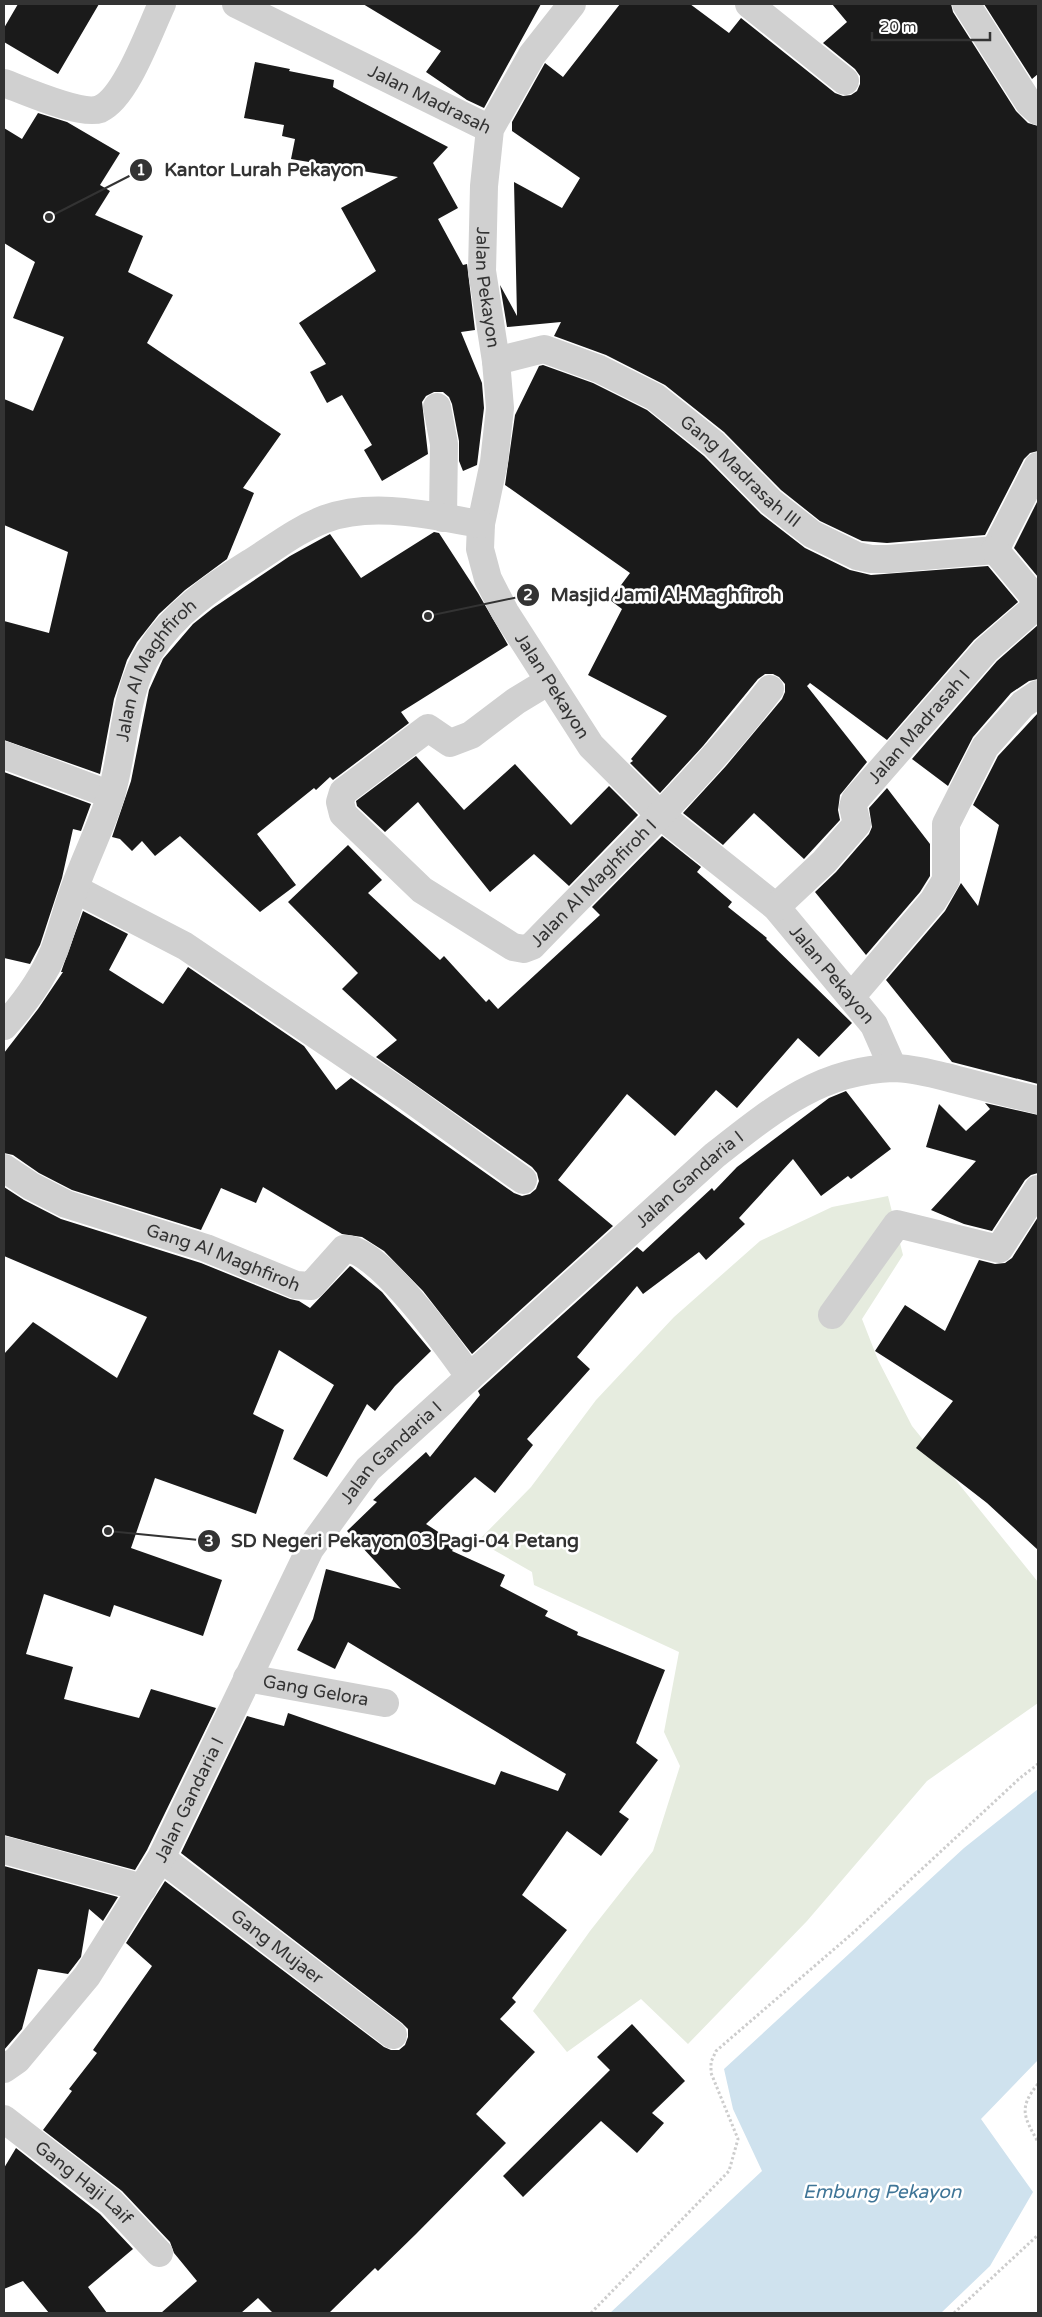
<svg xmlns="http://www.w3.org/2000/svg" width="1042" height="2317" font-family="'Varela Round',sans-serif">
  <style>
    .green { fill: #e6ecdf }
    .water { fill: #cfe2ee }
    .building { fill: #1a1a1a }
    .lines { fill: none; stroke-linecap: round; stroke-linejoin: round }
    .path { stroke: #cdcdcd; stroke-width: 3; stroke-dasharray: 2.5 2.5; stroke-linecap: butt }
    .minor { stroke: #d0d0d0; stroke-width: 28 }
    .labels { text-anchor: middle; stroke-width: 5; stroke-linejoin: round; paint-order: stroke }
    .street-label { font-size: 18px; fill: #333; stroke: #fff }
    .water-label { font-size: 19px; font-style: italic; fill: #3f7597; stroke: #fff }
    .leader { fill: none; stroke: #333; stroke-width: 2 }
    .callout-dot { fill: #333; stroke: #fff; stroke-width: 2 }
    .mark-label { font-size: 15px; text-anchor: middle; font-weight: bold; fill: #fff }
    .callout-label { font-size: 19px; text-anchor: middle; font-weight: bold; fill: #333; stroke: #fff; stroke-width: 5; stroke-linejoin: round; paint-order: stroke }
  </style>
  <rect width="100%" height="100%" fill="#fff"/>
  <path class="green" d="M888,1196l15,59 -41,64 16,41 34,66 126,156v121l-111,78 -120,140 -119,123 -47,-45 -74,53 -34,-41 57,-80 63,-80 27,-85 -16,-34 15,-80 -145,-67 -2,-13 -54,-31 53,-54 65,-87 78,-83 86,-76 72,-34z"/>
  <path class="water" d="M1038,1789v271l-57,59 52,73 -43,74 -49,47h-331l152,-142 -29,-62 -9,-40 240,-221z"/>
  <path class="building" d="M18,4h81l-41,70 -54,-32v-14z
    M363,4h178l-57,104 -17,-8 -41,-28 15,-21z
    M620,4h70l39,29 12,-15 94,75 8,3 8,-1 6,-4 3,-7v-8l-5,-7 -32,-26 24,-21 -15,-18h119l2,8 63,99 12,12 10,3v325l-8,2 -6,6 -39,76 -98,8 -25,-2 -42,-20 -39,-31 -57,-58 -59,-47 -59,-30 -52,-19 7,-14 -54,5 -7,-42 17,31 -3,-134 48,26 18,-30 -68,-47v-9l33,-59 18,14z
    M984,4h54v70l-6,5z
    M255,62l35,7 -1,2 45,9 -1,7 115,60 -15,16 25,45 -20,11 25,46 4,-1 8,66 -14,2 21,51 2,25 -7,57 -14,6 -4,-10v-20l-7,-37 -3,-7 -6,-5h-9l-8,4 -4,6 6,52 -46,27 -18,-31 8,-5 -30,-50 -15,8 -17,-31 16,-8 -27,-41 77,-52 -35,-63 57,-31 -107,-18 4,-20 -13,-3 2,-11 -40,-7z
    M38,113l29,9 53,31 -20,32 10,6 -15,24 48,21 -15,36 45,23 -26,48 134,91 -38,54 11,5 -27,66 -42,31 -26,24 -22,28 -10,18 -13,39 -14,75 -96,-34v-119l45,12 19,-81 -64,-27v-126l29,12 31,-74 -51,-19 22,-56 -31,-19v-115l18,11z
    M543,365l50,18 54,27 57,46 57,58 44,34 45,22 21,5 117,-9 30,36 -44,38 -87,100 -77,-57 -3,3 60,76 -27,33 -2,15 2,10 -36,39 -50,-46 -31,32 -40,-32 43,-47 56,-67 3,-7v-8l-6,-7 -6,-3h-8l-7,5 -55,67 -43,47 -30,-30 3,-2 -2,-2 36,-43 -79,-41 34,-66 -12,-9 20,-27 -125,-88 10,-70 24,-49z
    M1038,500v77l-24,-29z
    M434,532l5,1 39,60 30,52 -107,67 8,11 -76,57 -3,-3 -14,13 -2,-2 -57,46 39,51 -36,27 -80,-76 -25,20 -13,-15 -10,10 -12,-12 -8,-2 19,-56 18,-91 14,-31 30,-35 20,-16 77,-52 40,-22 31,44z
    M1038,625v54l-9,2 -18,12 -38,44 -25,49 -36,-27 85,-98z
    M1038,713v371l-86,-22 -66,-82 59,-69 16,-28 17,23 21,-81 -26,-20 25,-49z
    M416,756l48,54 51,-46 56,61 38,-39 29,29 -69,71 -35,-32 -44,38 -72,-90 -33,30 -28,-26 -1,-5z
    M4,772l87,32 -10,27 -8,-2 -11,49 -22,67 -10,19 -26,-6z
    M887,788l43,56v32l-10,16 -54,63 -51,-63 21,-20 33,-38 3,-7 -3,-19z
    M662,836l39,31 -4,5 35,30 -4,5 39,31 -1,1 86,84 -33,34 -21,-19 -61,70 -21,-18 -41,46 -48,-42 -69,86 55,46 -141,128 -49,-63 -39,-40 -22,-14 -20,-3 -79,-47 -7,16 -35,-15 -20,42 -129,-40 -33,-17 -26,-18 -9,-2v-100l34,-44 25,-37h-2l22,-61 45,23 -19,36 54,34 25,-37 116,79 32,44 15,-12 163,115 8,3 8,-2 6,-5 3,-8 -2,-8 -5,-6 -156,-110 21,-17 -55,-51 16,-16 -70,-71 60,-57 34,35 -14,13 72,67 4,-4 42,46 3,-3 9,10 102,-94 -8,-8z
    M846,1091l45,58 -40,30 -3,-3 -27,20 -28,-37 -54,59 6,6 -39,36 -7,-8 -56,42 -6,-8 -60,71 13,12 -63,70 6,6 -38,48 -20,-16 -49,47 31,20 -5,7 53,24 -5,11 48,25 -3,5 33,16 -1,3 88,35 -29,73 22,17 -39,52 10,7 -28,37 -34,-25 -45,64 45,35 -55,68 4,4 -16,17 35,33 -59,62 30,29 -90,91 -38,37 -3,-3 -46,45h-56l-15,-15 -17,15h-80l36,-32 -23,-28 -4,-11 -48,-51 -79,-61 29,-39 -3,-2 28,-36 -4,-3 59,-84 -26,-23 39,-62 219,166 7,3h8l6,-5 3,-8v-8l-6,-6 -221,-170 66,-137 37,10 4,-13 207,72 6,-14 57,20 8,-17 -218,-132 -13,27 -38,-19 16,-31 13,-50 75,20 -54,-58 30,-29 -4,-2 53,-48 4,5 50,-62 -2,-4 159,-144 6,5 69,-64 2,3 23,-24 92,-69z
    M985,1103l53,12v58l-7,2 -6,5 -33,51 -28,-7 -33,-14 45,-49 -50,-14 13,-43 27,27 24,-22z
    M4,1187l20,13 37,19 140,44 89,36 9,2 11,7 40,-42 2,1 30,25 49,59 -36,35 -20,25 -8,-7 -40,73 -34,-18 41,-74 -55,-35 -26,64 31,16 -28,84 -101,-36 -24,70 91,32 -19,56 -89,-31 -4,12 -66,-23 -18,60 47,13 -9,32 75,19 12,-29 65,19 -69,142 -12,20 -131,-35v-481l29,-32 84,56 30,-61 -143,-61z
    M1038,1217v333l-51,-47 -71,-55 37,-47 -78,-50 30,-46 40,26 34,-71 16,4 10,-1 7,-5z
    M4,1866l114,31 -15,24 -14,-12 -8,48 -13,17 -30,-5 -16,60 -18,21z
    M632,2024l53,57 -33,32 12,10 -27,30 -36,-32 -78,76 -20,-21 107,-106 -13,-13z
    M16,2148l84,66 33,35 -45,38 19,26h-58l-26,-32 -19,8v-121z"/>
  <g class="lines">
    <path class="path" d="M1038,2084c-20,24 -14,33 0,58
      M591,2313l138,-142 9,-32 -27,-66v-11l5,-11 138,-119 166,-154 18,-14
      M954,2313l84,-78"/>
    <g class="minor">
      <path id="s1" d="M236,4l254,125"/>
      <path id="s2" d="M572,4l-40,51 -42,74 -6,57 -2,85 14,90 4,47 -6,54 -13,62 -1,25 8,30 17,33 86,134 68,68 117,93 98,118 19,43"/>
      <path d="M749,4l96,77"/>
      <path d="M966,4l63,99 9,8"/>
      <path d="M4,83c19,7 77,33 96,26 26,-11 50,-80 62,-105"/>
      <path id="s3" d="M496,361l48,-12 55,20 56,28 59,47 57,58 41,32 45,22 14,3h17l107,-9"/>
      <path d="M437,407l7,37 -1,74"/>
      <path d="M995,550l43,-84"/>
      <path id="s4" d="M549,681l-33,20 -45,34 -21,8 -22,-15 -85,64 -3,10 3,12 79,76 91,57 11,2 8,-3c81,-84 167,-165 238,-257"/>
      <path d="M4,755l107,40"/>
      <path d="M75,889l110,57 221,150 117,84"/>
      <path id="s5" d="M776,907l48,-45 33,-38 -4,-17 2,-7 131,-150 47,-41 1,-10 -4,-7 -35,-42"/>
      <path d="M851,997l82,-96 13,-21v-56l39,-77 38,-43 15,-10"/>
      <path id="s6" d="M4,1026c20,-22 38,-46 50,-75 8,-21 13,-43 21,-64 11,-30 26,-60 36,-92 14,-47 12,-102 39,-144 23,-37 63,-65 100,-88 24,-15 48,-34 75,-44 49,-18 107,-3 156,5"/>
      <path id="s7" d="M4,1168l27,18 35,18 140,44 90,37 15,1 33,-37c33,-4 106,101 126,128"/>
      <path d="M832,1315l65,-91 102,25 39,-60"/>
      <path id="s8" d="M247,1678l138,25"/>
      <path d="M4,1850l139,38"/>
      <path id="s9" d="M161,1858l232,177"/>
      <path id="s10" d="M4,2069l13,-9 70,-84 74,-118 149,-309 58,-80 347,-314c55,-43 104,-85 178,-87 18,0 36,5 53,9 31,8 61,16 92,23"/>
      <path id="s11" d="M4,2119l107,83 48,51"/>
    </g>
  </g>
  <g class="labels">
    <g class="street-label">
      <text dy="6" stroke="none"><textPath href="#s1" startOffset="216">Jalan Madrasah</textPath></text>
      <text dy="6" stroke="none"><textPath href="#s2" startOffset="309">Jalan Pekayon</textPath></text>
      <text dy="6" stroke="none"><textPath href="#s3" startOffset="284">Gang Madrasah III</textPath></text>
      <text dy="6" stroke="none"><textPath href="#s6" startOffset="392">Jalan Al Maghfiroh</textPath></text>
      <text dy="6" stroke="none"><textPath href="#s2" startOffset="729">Jalan Pekayon</textPath></text>
      <text dy="6" stroke="none"><textPath href="#s5" startOffset="238">Jalan Madrasah I</textPath></text>
      <text dy="6" stroke="none"><textPath href="#s4" startOffset="598">Jalan Al Maghfiroh I</textPath></text>
      <text dy="6" stroke="none"><textPath href="#s2" startOffset="1134">Jalan Pekayon</textPath></text>
      <text dy="6" stroke="none"><textPath href="#s10" startOffset="1139">Jalan Gandaria I</textPath></text>
      <text dy="6" stroke="none"><textPath href="#s7" startOffset="238">Gang Al Maghfiroh</textPath></text>
      <text dy="6" stroke="none"><textPath href="#s10" startOffset="734">Jalan Gandaria I</textPath></text>
      <text dy="6" stroke="none"><textPath href="#s8" startOffset="70">Gang Gelora</textPath></text>
      <text dy="6" stroke="none"><textPath href="#s10" startOffset="329">Jalan Gandaria I</textPath></text>
      <text dy="6" stroke="none"><textPath href="#s9" startOffset="146">Gang Mujaer</textPath></text>
      <text dy="6" stroke="none"><textPath href="#s11" startOffset="102">Gang Haji Laif</textPath></text>
    </g>
    <g class="water-label">
      <text x="882" y="2198">Embung Pekayon</text>
    </g>
  </g>
  <path class="leader" d="M49 217L141 170M428 616L528 595M108 1531L209 1541"/>
  <g class="callout-dot">
    <circle cx="49" cy="217" r="5"/>
    <circle cx="428" cy="616" r="5"/>
    <circle cx="108" cy="1531" r="5"/>
    <circle cx="141" cy="170" r="12"/>
    <circle cx="528" cy="595" r="12"/>
    <circle cx="209" cy="1541" r="12"/>
  </g>
  <g class="mark-label">
    <text x="141" y="175">1</text>
    <text x="528" y="600">2</text>
    <text x="209" y="1546">3</text>
  </g>
  <g class="callout-label">
    <text x="264" y="176">Kantor Lurah Pekayon</text>
    <text x="666" y="601">Masjid Jami Al-Maghfiroh</text>
    <text x="405" y="1547">SD Negeri Pekayon 03 Pagi-04 Petang</text>
  </g>
  <rect width="1042" height="2317" fill="none" stroke="#333333" stroke-width="10"/>
  <path d="M872 32v8h118v-8" fill="none" stroke="#333333" stroke-width="2.5"/>
  <text x="880" y="32" font-size="15" fill="#333333" stroke="#ffffff" stroke-width="4" paint-order="stroke">20 m</text>
</svg>
